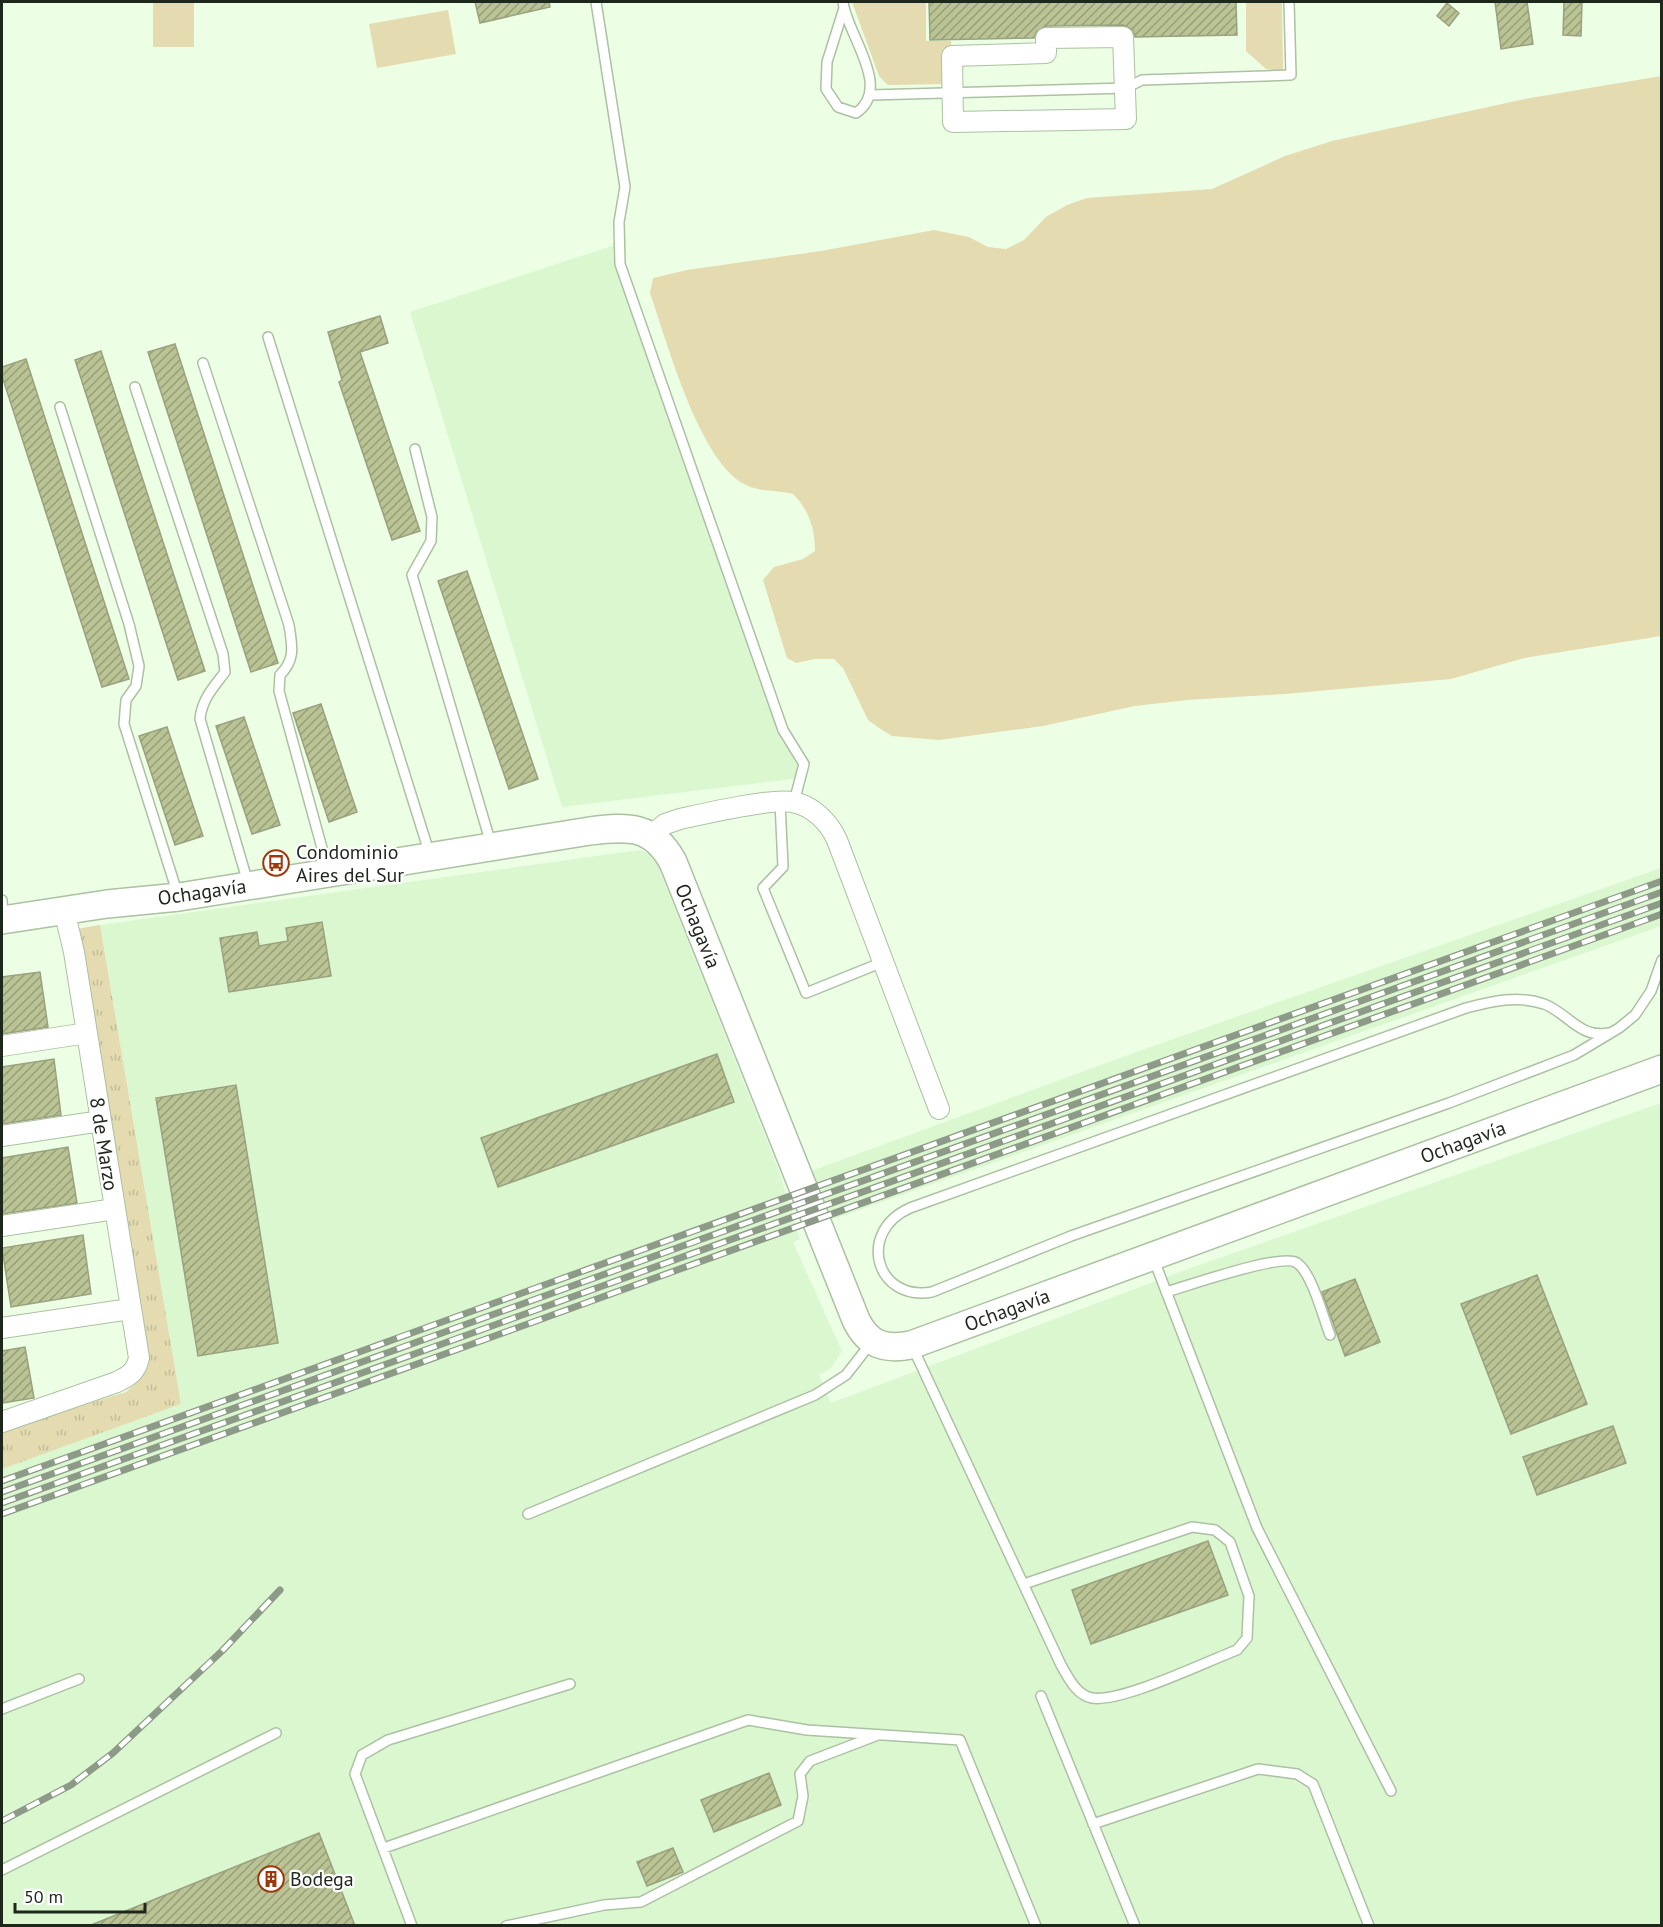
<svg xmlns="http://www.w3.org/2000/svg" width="1663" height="1927" font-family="'PT Sans',sans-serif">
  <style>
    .built { fill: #dbf7d0 }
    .grass { fill: #e4dbb1 }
    .park { fill: url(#park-tufts) }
    .building { fill: url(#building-hatch); stroke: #9aa17f; stroke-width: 1.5 }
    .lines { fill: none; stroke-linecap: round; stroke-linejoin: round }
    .lane-casing { stroke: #abc1a2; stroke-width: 12 }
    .street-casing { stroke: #abc1a2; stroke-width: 22 }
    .secondary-casing { stroke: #abc1a2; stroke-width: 30 }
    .lane { stroke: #fff; stroke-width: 9 }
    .street { stroke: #fff; stroke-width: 20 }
    .secondary { stroke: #fff; stroke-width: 27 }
    .rail-casing { stroke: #8c9a87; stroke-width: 7 }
    .rail { stroke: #fff; stroke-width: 4.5; stroke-dasharray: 14; stroke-linecap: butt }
    .labels { text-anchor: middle; stroke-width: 4.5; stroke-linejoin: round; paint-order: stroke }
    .poi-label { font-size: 20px; fill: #1e271b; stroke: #fff; text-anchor: start }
    .street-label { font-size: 20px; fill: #1e271b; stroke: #fff }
  </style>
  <defs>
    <pattern id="park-tufts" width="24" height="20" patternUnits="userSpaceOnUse" patternTransform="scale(1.5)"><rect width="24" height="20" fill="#e4dbb1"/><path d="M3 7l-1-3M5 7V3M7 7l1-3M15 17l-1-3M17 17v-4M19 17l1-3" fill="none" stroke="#c3bc98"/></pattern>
    <pattern id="building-hatch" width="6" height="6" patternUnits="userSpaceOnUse" patternTransform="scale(1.5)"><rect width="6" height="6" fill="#b9c394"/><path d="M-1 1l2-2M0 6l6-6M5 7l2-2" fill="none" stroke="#969e78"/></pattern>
  </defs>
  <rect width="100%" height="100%" fill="#ecffe5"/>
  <path class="built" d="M615,245l186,533 -239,29 -152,-495z
    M640,850l15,8 124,313 21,68 -7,3 49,109 -11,17 -12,7 12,28 354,-133 476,-167v822l-1659,1v-457l179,-65 -81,-479z
    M1661,868v58l-833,295 -17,-50 328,-120z"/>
  <path class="grass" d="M153,2h41v45h-41z
    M852,2h74v39h25l1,43 -64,1 -9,-9z
    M1246,2h36l1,69 -17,-2 -20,-18z
    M448,10l8,44 -79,14 -8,-44z
    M1661,76v560l-137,22 -73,21 -166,15 -98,6 -52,6 -92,20 -104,14 -47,-4 -13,-8 -11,-8 -25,-52 -9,-9h-19l-19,4 -9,-5 -24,-78 11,-13 29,-8 12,-8c0,-22 -6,-41 -22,-57 -14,-4 -31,-2 -45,-8 -48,-20 -81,-145 -98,-193l3,-15 34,-8 134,-19 113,-21 35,7 19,10 18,2 18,-9 22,-23 21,-12 20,-7 125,-9 73,-33 47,-15 198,-43z"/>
  <path class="park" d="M100,925l81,479 -179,65v-39l124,-38 10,-9 7,-17 -67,-437z"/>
  <path class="building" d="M475,2h74l1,5 -70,16z
    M929,2h307l1,33 -102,2 -2,-7 -10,-5 -77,1 -10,6 -2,6 -104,2z
    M1495,2h32l6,42 -32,5z
    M1564,2h18l-1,34 -18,-1z
    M1447,3l12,10 -10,13 -12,-10z
    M380,316l8,27 -28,9 60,179 -28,9 -53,-158 3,-2 -14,-48z
    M175,344l103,319 -27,9 -103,-320z
    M101,351l104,320 -27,9 -103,-320z
    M26,359l103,320 -27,8 -100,-311v-9z
    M467,571l71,208 -29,10 -71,-208z
    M321,704l36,108 -28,10 -36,-109z
    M244,717l36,108 -28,9 -36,-108z
    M167,727l36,109 -28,9 -36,-109z
    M322,922l9,54 -102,16 -9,-54 37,-6 2,14 29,-5 -2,-13z
    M40,972l8,55 -46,7v-57z
    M717,1054l17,48 -236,85 -17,-49z
    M54,1059l7,56 -59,9v-57z
    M236,1085l42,258 -80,13 -42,-258z
    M68,1147l9,56 -75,11v-56z
    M83,1235l8,59 -80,13 -9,-59z
    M1537,1275l50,129 -76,30 -50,-130z
    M1355,1279l25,63 -35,14 -23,-64z
    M25,1347l9,51 -32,5v-52z
    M1613,1426l13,37 -89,32 -14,-38z
    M1208,1541l20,54 -137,49 -19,-54z
    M769,1773l12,32 -67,27 -13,-32z
    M319,1833l36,93h-264v-1z
    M673,1848l10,24 -36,14 -10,-24z"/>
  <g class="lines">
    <g class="lane-casing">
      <path id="lane" d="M596,2l29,185 -6,35 1,42 163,466 21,34 -10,38
        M843,2c4,33 50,86 13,111l-18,-6 -12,-18 1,-27 17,-54
        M870,95l256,-7 16,-8 149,-5 -2,-73
        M268,337l162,518
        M203,363l86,262c3,21 7,34 -9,50l-1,16 49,179
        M135,387l88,267 2,18c-12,16 -23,27 -25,47l48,164
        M60,407l69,217 10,42 -3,20 -10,14 -2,24 54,171
        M415,449l17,68 -1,24 -19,34 79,269
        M780,802l3,65 -20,21 43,105 77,-31
        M2,900l1,17
        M1609,1033c-29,6 -41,-20 -65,-29 -27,-9 -51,-3 -78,4l-556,200c-54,24 -34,94 22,84l139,-56 378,-133 125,-48 45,-27 16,-13 16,-24 11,-31
        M1154,1260l103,268 134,263
        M1166,1292c22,-6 117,-40 131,-29 15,10 26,54 33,72
        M913,1348l148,317c7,12 15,30 31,33 29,5 113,-36 145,-48l10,-12 2,-42 -19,-54 -15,-12 -23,-3 -168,57
        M528,1514l287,-119 31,-20 25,-32
        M1041,1696l94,230
        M2,1709l77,-30
        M1093,1824l165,-55 39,5 16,10 56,142
        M384,1848l364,-128 59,10 153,10 76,186
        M2,1870l274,-137
        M412,1926l-57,-152 7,-19 26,-15 182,-56
        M506,1926l98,-21 37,-3 157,-81 5,-25 -3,-22 10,-13 68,-26"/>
    </g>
    <g class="street-casing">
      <path id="street" d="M1123,37l3,82 -173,3 -1,-66 94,-3v-15z
        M650,836l15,-12 15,-5c23,-5 91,-21 112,-17 20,3 37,20 45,38l102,269
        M2,1046l85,-13
        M2,1136l99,-15
        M2,1226l113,-17
        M2,1328l128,-19
        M2,1422l115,-40c12,-6 19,-10 22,-24l-65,-406 -10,-42"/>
    </g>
    <g class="secondary-casing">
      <path id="secondary" d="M2,920l105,-16 72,-7 411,-66c38,-5 63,-6 83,31l183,458c12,25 29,30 55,25l751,-276"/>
    </g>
    <use href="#lane" class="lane"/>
    <use href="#street" class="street"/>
    <use href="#secondary" class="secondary"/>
    <g class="rail-casing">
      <path id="rail" d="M2,1481l1660,-600
        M2,1492l1660,-600
        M2,1503l1660,-600
        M2,1514l1660,-600
        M2,1821l69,-36 42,-32 109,-102 58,-61"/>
    </g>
    <use href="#rail" class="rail"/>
  </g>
  <defs>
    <g id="bus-ring" transform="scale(1.35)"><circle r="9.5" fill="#fff" stroke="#9d380d" stroke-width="1.5"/><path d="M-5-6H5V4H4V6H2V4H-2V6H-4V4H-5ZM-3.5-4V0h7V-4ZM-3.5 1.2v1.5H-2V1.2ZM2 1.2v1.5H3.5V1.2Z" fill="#9d380d"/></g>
    <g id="building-ring" transform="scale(1.35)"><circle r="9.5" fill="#fff" stroke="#9d380d" stroke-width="1.5"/><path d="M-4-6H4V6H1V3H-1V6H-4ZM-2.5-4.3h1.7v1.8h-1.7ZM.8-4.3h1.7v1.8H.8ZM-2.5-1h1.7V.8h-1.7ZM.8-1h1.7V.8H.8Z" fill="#9d380d"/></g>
  </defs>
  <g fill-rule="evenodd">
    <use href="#bus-ring" x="276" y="863"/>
    <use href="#building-ring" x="271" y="1879"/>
  </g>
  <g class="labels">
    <g class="poi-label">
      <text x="296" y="859">Condominio<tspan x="296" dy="23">Aires del Sur</tspan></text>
      <text x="290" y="1886">Bodega</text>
    </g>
    <g class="street-label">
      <text transform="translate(202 892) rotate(-8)" y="7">Ochagavía</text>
      <text transform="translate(698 926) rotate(68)" y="7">Ochagavía</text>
      <text transform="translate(1463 1142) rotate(-20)" y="7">Ochagavía</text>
      <text transform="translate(104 1144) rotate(81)" y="7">8 de Marzo</text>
      <text transform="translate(1007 1310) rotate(-20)" y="7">Ochagavía</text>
    </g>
  </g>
  <rect width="1663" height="1927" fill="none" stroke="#1e271b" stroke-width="6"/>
  <path d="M15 1903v9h130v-9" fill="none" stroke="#1e271b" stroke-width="3"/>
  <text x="24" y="1903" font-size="18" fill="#1e271b" stroke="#ffffff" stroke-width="4.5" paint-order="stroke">50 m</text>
</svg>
